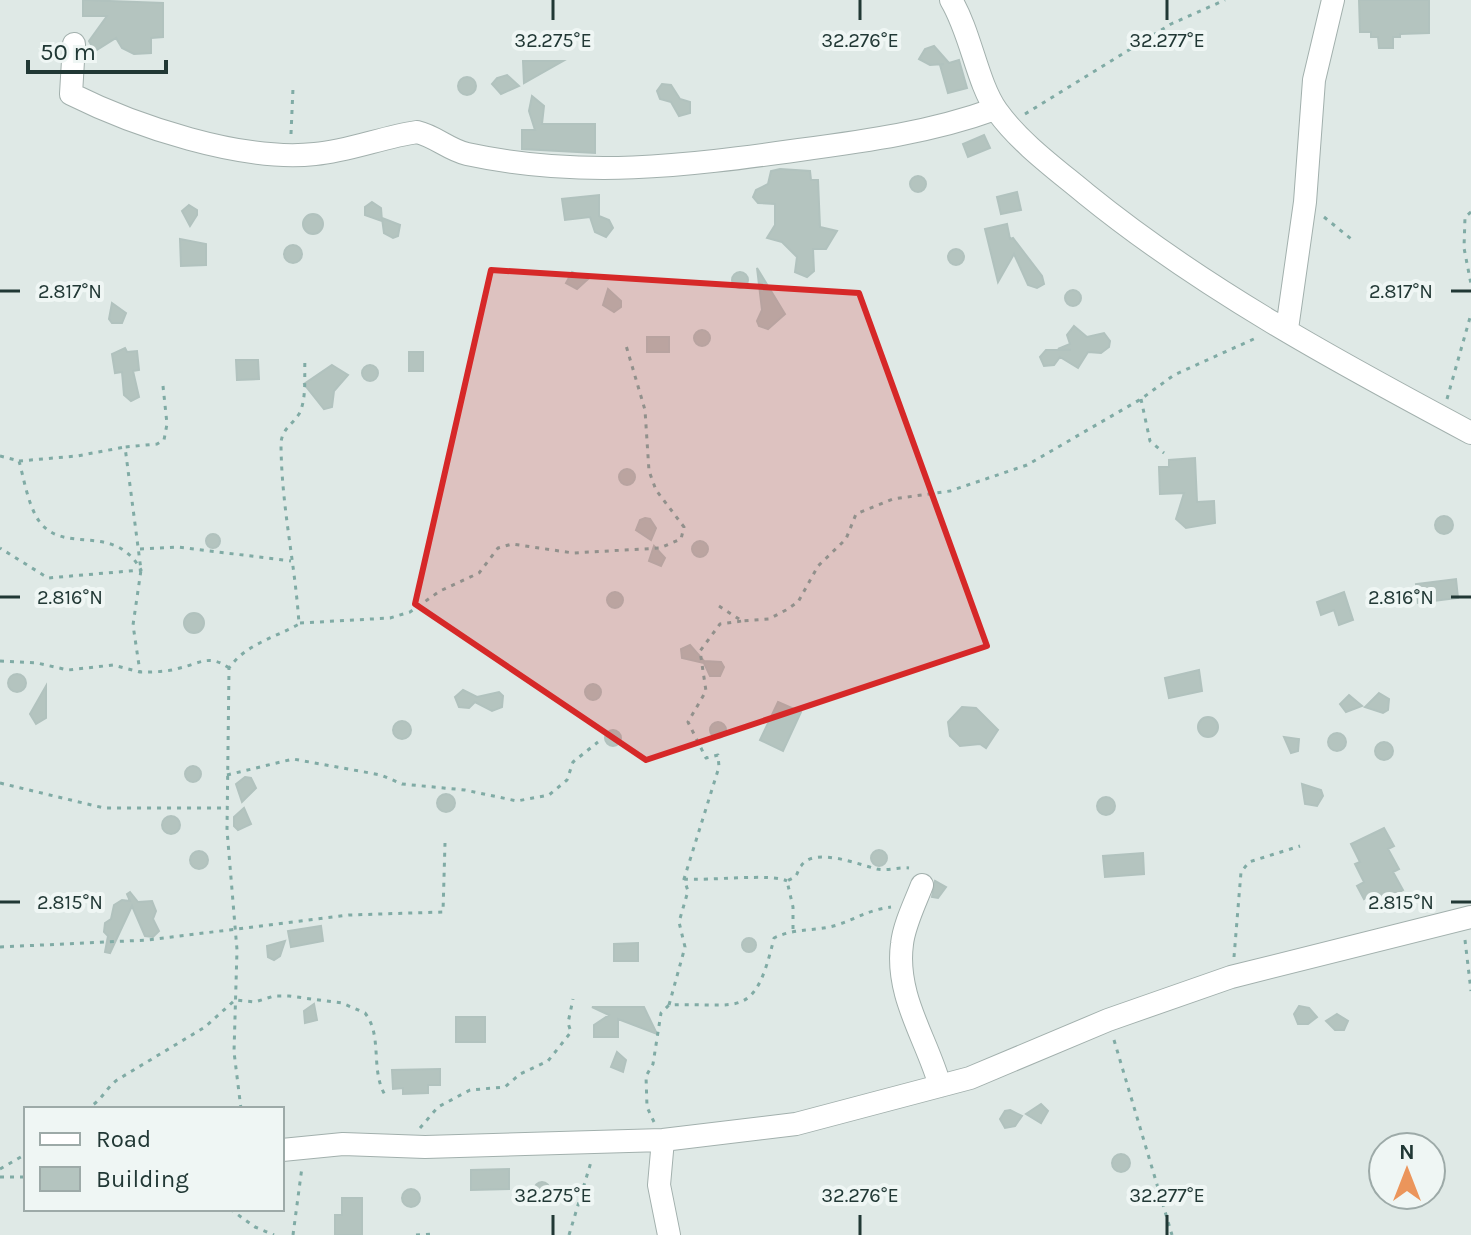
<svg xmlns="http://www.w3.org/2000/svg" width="1471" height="1235" font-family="Karla,sans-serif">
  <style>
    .building { fill: #b4c4bf; stroke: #b1c2be; stroke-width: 2 }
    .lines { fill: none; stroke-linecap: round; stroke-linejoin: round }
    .street-casing { stroke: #a2b0ad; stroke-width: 24 }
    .path { stroke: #80aba5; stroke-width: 3; stroke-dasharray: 4 6; stroke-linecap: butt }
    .street { stroke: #fff; stroke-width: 22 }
    .marked { fill: #d62828; fill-opacity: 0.2; stroke: #d62828; stroke-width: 6; stroke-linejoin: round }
    .ticks { fill: none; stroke: #213835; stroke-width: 3 }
    .ticks-label { font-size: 20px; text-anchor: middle; fill: #213835; stroke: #eff6f4; stroke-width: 8; stroke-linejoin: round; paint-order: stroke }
  </style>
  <rect width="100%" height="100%" fill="#dfe9e6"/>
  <path class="building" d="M83,0l80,3v34l-12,1v15l-17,1 -12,-6 -6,-10 -21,13 -6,-10 18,-25h-24z
    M1359,0h70v33l-29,1v3h-7v11h-14l-1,-11h-7v-5h-11z
    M934,46l15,17 10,-3 8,28 -19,5 -8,-28 4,-1 -14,1 -11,-6 6,-10z
    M523,61h40l-39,22z
    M507,75l12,11 -18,8 -9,-10 5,-6z
    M458 86a9 9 0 1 1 18 0a9 9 0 1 1-18 0Z
    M662,84l9,1 9,14 10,3v11l-11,3 -8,-14 -11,-3 -3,-8z
    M532,96l12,10 -2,18h53v29l-73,-4v-19h13l-6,-19z
    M984,135l6,13 -22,9 -5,-13z
    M780,169l30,2 1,9h7l2,47 17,4 -11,18h-13l1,22 -7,6 -12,-5 2,-15 -15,-15 -15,-4 8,-13v-21l-17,-1 -5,-6 3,-7 12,-6 3,-13z
    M910 184a8 8 0 1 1 16 0a8 8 0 1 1-16 0Z
    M1017,192l4,18 -20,4 -4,-17z
    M599,195v21l10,4 4,8 -7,9 -11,-5 -5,-15 -25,3 -3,-21z
    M372,202l9,6 1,13 -17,-6v-8z
    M189,205l8,5v5l-7,11 -8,-15z
    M303 224a10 10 0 1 1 20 0a10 10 0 1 1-20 0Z
    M382,218l18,7 -2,11 -5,2 -9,-5z
    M1007,224l3,15 3,-1 29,38 2,8 -7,4 -9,-3 -14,-31 -16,28 -13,-53z
    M180,239l26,5v21l-25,1z
    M284 254a9 9 0 1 1 18 0a9 9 0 1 1-18 0Z
    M948 257a8 8 0 1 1 16 0a8 8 0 1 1-16 0Z
    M757,268l28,46 -17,15 -9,-3 -2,-5 5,-11z
    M572,272l16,7 -11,10 -11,-6z
    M732 280a8 8 0 1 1 16 0a8 8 0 1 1-16 0Z
    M608,289l13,12v6l-7,5 -11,-7z
    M1065 298a8 8 0 1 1 16 0a8 8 0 1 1-16 0Z
    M112,303l14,10 -4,10h-10l-3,-4z
    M1074,326l13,11 17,-4 6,8 -1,6 -8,6 -13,-1 -10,16 -18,-11 -6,8 -10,1 -4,-9 6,-7h25l-13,-1 12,-5 -3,-9z
    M694 338a8 8 0 1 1 16 0a8 8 0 1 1-16 0Z
    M647,337h22v15h-22z
    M125,348l2,4 10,-1 2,19 -6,1 6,26 -8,4 -7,-6 -2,-23 -7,1 -3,-19z
    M409,352h14v19h-14z
    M236,360h22l1,19 -22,1z
    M362 373a8 8 0 1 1 16 0a8 8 0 1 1-16 0Z
    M332,365l16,10 -14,16 -2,16 -8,2 -20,-25z
    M1195,458l2,44 17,-1 1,22 -29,5 -10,-9 8,-26 -24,1 -1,-27h10v-7z
    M619 477a8 8 0 1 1 16 0a8 8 0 1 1-16 0Z
    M1435 525a9 9 0 1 1 18 0a9 9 0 1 1-18 0Z
    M645,518l5,1 6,9 -5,12 -15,-10 4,-10z
    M206 541a7 7 0 1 1 14 0a7 7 0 1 1-14 0Z
    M692 549a8 8 0 1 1 16 0a8 8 0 1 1-16 0Z
    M654,546l11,12 -4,8 -12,-5z
    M1456,579l2,19 -40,5 -2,-19z
    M607 600a8 8 0 1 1 16 0a8 8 0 1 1-16 0Z
    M1344,592l9,28 -14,5 -5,-15 -13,5 -4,-13z
    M184 623a10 10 0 1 1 20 0a10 10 0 1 1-20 0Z
    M690,645l14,16 17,1 3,5 -4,9h-10l-6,-13 -22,-5 -1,-9z
    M1199,670l3,21 -33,7 -4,-20z
    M8 683a9 9 0 1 1 18 0a9 9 0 1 1-18 0Z
    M585 692a8 8 0 1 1 16 0a8 8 0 1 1-16 0Z
    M46,686v32l-10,6 -6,-10z
    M463,690l14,7 22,-5 4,4 -1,11 -10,4 -17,-9 -6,6 -10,-1 -4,-10z
    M1379,693l10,6 -1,11 -5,3 -18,-6z
    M1349,695l13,11 -16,6 -6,-8z
    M778,702l23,10 -18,39 -23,-11z
    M962,707l14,1 22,22 -12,18 -6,-4 -20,2 -10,-10 -2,-14z
    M1198 727a10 10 0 1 1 20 0a10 10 0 1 1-20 0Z
    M393 730a9 9 0 1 1 18 0a9 9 0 1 1-18 0Z
    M710 730a8 8 0 1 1 16 0a8 8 0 1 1-16 0Z
    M605 738a8 8 0 1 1 16 0a8 8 0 1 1-16 0Z
    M1328 742a9 9 0 1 1 18 0a9 9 0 1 1-18 0Z
    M1284,737l15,2 -1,12 -7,2z
    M1375 751a9 9 0 1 1 18 0a9 9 0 1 1-18 0Z
    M185 774a8 8 0 1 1 16 0a8 8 0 1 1-16 0Z
    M245,777l6,1 5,10 -14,14 -6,-18z
    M1302,784l19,6 2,6 -6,10 -12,-2z
    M437 803a9 9 0 1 1 18 0a9 9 0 1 1-18 0Z
    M1097 806a9 9 0 1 1 18 0a9 9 0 1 1-18 0Z
    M244,808l7,16 -13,6 -4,-4v-9z
    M162 825a9 9 0 1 1 18 0a9 9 0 1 1-18 0Z
    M1384,828l10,18 -6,3 11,20 -6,3 10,18 -29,15 -5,-9 -5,3 -7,-13 7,-4 -9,-18 5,-2 -9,-18z
    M871 858a8 8 0 1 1 16 0a8 8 0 1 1-16 0Z
    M190 860a9 9 0 1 1 18 0a9 9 0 1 1-18 0Z
    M1143,853l1,21 -39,3 -2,-21z
    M935,881l11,6 -8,11 -6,-1z
    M130,892l8,10 14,-1 4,10 -3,8 6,12 -6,6 -8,-1 -13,-30 -22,47 -5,-1 3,-16 -4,-4 1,-9 6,-4 3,-14 8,-5 8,1 -3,-7z
    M321,926l2,15 -32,6 -3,-16z
    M742 945a7 7 0 1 1 14 0a7 7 0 1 1-14 0Z
    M285,941l-5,15 -6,4 -6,-3 -1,-11z
    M638,943v18h-24v-17z
    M314,1004l3,16 -12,3 -1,-12z
    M1299,1006l10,2 8,9 -9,7h-10l-4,-10z
    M592,1007h52l13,27 -39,-15v18h-24v-12l15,-10z
    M1337,1014l11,7 -4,9h-9l-9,-9z
    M456,1017h29v25h-29z
    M617,1052l9,8 -3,12 -12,-5z
    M440,1069v16h-12v8l-25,1v-6l-10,1 -1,-19z
    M1041,1104l7,7 -7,12 -15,-9z
    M1010,1110l12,6 -7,10 -10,2 -5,-9 5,-8z
    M1112 1163a9 9 0 1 1 18 0a9 9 0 1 1-18 0Z
    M509,1169v20l-38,1v-20z
    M534 1190a8 8 0 1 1 16 0a8 8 0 1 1-16 0Z
    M402 1198a9 9 0 1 1 18 0a9 9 0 1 1-18 0Z
    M342,1198h20v37h-27v-20h7z"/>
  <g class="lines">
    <g class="street-casing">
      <path id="street" d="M951,0c20,33 26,83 46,111 23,32 59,58 89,83 117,95 252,168 385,239
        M74,44l-3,50c64,32 171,68 244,60 34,-3 68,-17 102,-22 18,4 32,18 50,22 116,25 217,12 332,-4 67,-9 133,-18 196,-41
        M1287,329l18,-127 9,-122 19,-80
        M922,885c-7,18 -18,40 -20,59 -7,52 25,95 38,142
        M663,1140l-4,45 10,50
        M282,1150l61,-6 82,3 238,-7 133,-16 174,-46 138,-58 123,-43 240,-60"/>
    </g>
    <path class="path" d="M1025,114l146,-90 54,-24
      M291,134l2,-46
      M1471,212l-6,5 -1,31 7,36
      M1324,217l31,25
      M163,386l4,38 -3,16 -7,4 -32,3 16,123 -8,55 7,47c13,0 27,0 40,-4 21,-5 29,-14 49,0
      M1141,399l9,42 14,12
      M1447,399l24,-85
      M0,456l19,5c5,18 9,44 20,60 25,35 75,0 102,49l-93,8 -48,-30
      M19,461l58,-5 48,-9
      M140,549l38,-2 113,14
      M719,606l23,15 27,-2 17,-9 12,-8 20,-36 28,-27 10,-25 37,-15 57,-8 77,-26 114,-66 33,-24 82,-37
      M300,623l90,-5 20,-6 30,-21 39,-18 19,-25 14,-4 61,9 87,-5 21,-9 3,-12 -28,-37 -7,-19 -4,-61 -20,-68
      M0,661l37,2 31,7 45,-5 27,7
      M227,775l66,-16 88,16 21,9 63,6 52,11 32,-6 18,-15 6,-18 25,-20
      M0,783l104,25h124
      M684,879c25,2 87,-6 103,2
      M793,929v-22l-6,-26 8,-4c3,-3 3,-8 6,-11 13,-20 59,-1 76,3 10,2 22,-2 32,-1
      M1465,940l6,51
      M0,947l148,-7 201,-25 94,-3 2,-69
      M1234,957l7,-85 8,-10 51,-16
      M669,1005l16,-58 -6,-25 9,-31 -4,-12 35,-112 -1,-12 -12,3 -18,-36 18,-31 -6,-40 20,-27 22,-3
      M1114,1040l58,195
      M85,1109c16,-6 19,-19 32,-29l88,-53 30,-27 20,2 19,-6h15l53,7 23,10c18,23 5,56 20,82
      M241,1109l-7,-57 3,-102 -10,-120 2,-162c17,-24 45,-30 70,-44 -4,-62 -18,-119 -18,-182 2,-14 11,-17 18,-28 8,-15 5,-38 6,-55
      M654,1122l-7,-15 -1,-31 7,-12 8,-51 8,-8c71,-3 85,17 105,-67 23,-11 41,-6 63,-13 21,-7 31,-15 54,-18
      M420,1128l18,-21 32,-17 35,-3 15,-13 28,-13 23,-29 -3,-9 5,-24
      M0,1169l26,-15
      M0,1177h26
      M230,1209l25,18 19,8
      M293,1235l9,-68
      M416,1235l17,-1
      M569,1235l22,-73"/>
    <use href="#street" class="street"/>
  </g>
  <path class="marked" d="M491,270l368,23 128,353 -341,114 -231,-156z"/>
  <path class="ticks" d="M553,0v20M860,0v20M1167,0v20M0,291h20M1451,291h20M0,597h20M1451,597h20M0,902h20M1451,902h20M553,1215v20M860,1215v20M1167,1215v20"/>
  <g class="ticks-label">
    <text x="553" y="47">32.275°E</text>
    <text x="860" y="47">32.276°E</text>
    <text x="1167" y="47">32.277°E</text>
    <text x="70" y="298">2.817°N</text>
    <text x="1401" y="298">2.817°N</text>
    <text x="70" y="604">2.816°N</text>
    <text x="1401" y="604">2.816°N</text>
    <text x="70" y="909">2.815°N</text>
    <text x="1401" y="909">2.815°N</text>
    <text x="553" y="1202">32.275°E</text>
    <text x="860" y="1202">32.276°E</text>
    <text x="1167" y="1202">32.277°E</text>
  </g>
  <rect x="24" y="1107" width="260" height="104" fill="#eff6f4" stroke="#9daaa8" stroke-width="2"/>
  <rect x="40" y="1133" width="40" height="12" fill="#ffffff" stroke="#9daaa8" stroke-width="2"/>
  <text x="96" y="1147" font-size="24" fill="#213835">Road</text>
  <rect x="40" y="1167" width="40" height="24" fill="#b4c4bf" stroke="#9daaa8" stroke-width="2"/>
  <text x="96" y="1187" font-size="24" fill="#213835">Building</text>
  <g transform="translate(1407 1171)"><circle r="38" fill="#eff6f4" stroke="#9daaa8" stroke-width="2"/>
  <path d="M0-6L14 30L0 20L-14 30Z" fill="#eb955b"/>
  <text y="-12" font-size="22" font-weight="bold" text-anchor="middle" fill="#213835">N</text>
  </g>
  <path d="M28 60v12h138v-12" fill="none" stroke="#213835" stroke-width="4"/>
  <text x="40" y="60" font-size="24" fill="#213835" stroke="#eff6f4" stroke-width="6" paint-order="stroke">50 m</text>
</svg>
